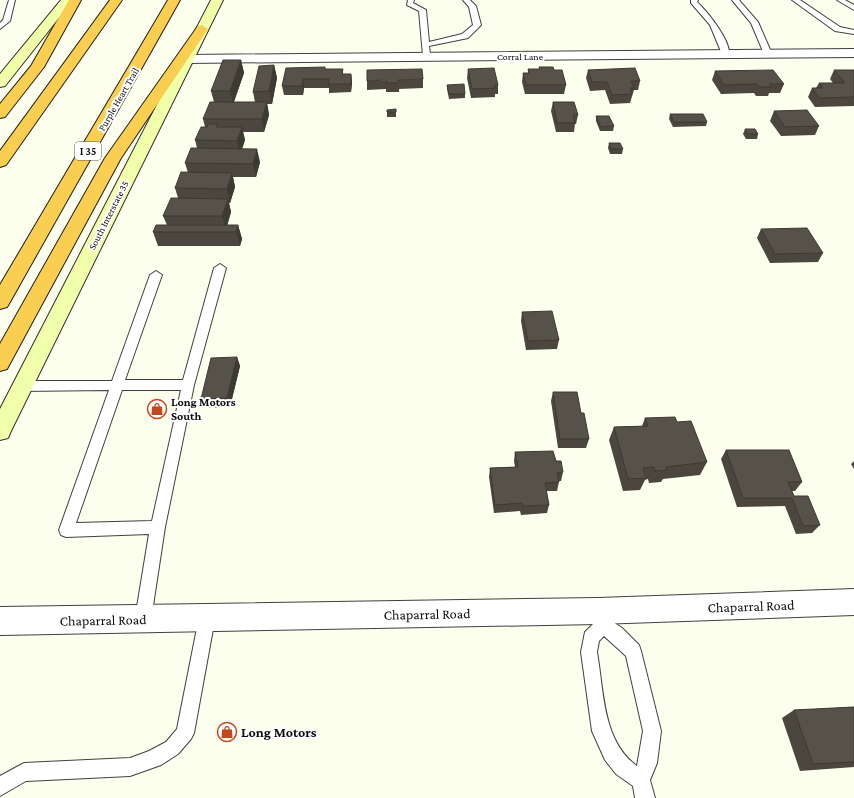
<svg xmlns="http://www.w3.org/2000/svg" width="854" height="798" font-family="'Crimson Pro',serif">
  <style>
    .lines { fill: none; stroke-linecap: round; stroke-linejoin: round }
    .service-casing { stroke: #404040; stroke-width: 2 }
    .minor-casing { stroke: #404040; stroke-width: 2 }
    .secondary-casing { stroke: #2f2f2f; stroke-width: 2 }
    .motorway-casing { stroke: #1e1e1e; stroke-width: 2 }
    .service { fill: #fff; fill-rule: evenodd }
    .minor { fill: #fff; fill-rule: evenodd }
    .secondary { fill: #f0ffa9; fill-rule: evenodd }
    .motorway { fill: #facf51; fill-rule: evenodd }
    .wall { fill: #4b473f }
    .shaded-wall { fill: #3d3933 }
    .building { fill: #575249; stroke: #3d3933 }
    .labels { text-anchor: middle; stroke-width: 4; stroke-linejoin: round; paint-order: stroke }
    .far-street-label { font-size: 10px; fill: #0d0d0d; stroke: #fff }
    .shield { fill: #fff; stroke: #565656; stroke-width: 1 }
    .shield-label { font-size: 11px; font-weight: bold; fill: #0d0d0d }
    .poi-label { font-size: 12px; font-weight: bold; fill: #0d0d0d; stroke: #fff; text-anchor: start }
    .near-street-label { font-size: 14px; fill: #0d0d0d; stroke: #fff }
    .near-poi-label { font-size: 14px; font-weight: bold; fill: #0d0d0d; stroke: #fff; text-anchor: start }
  </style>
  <rect width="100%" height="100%" fill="#fdffee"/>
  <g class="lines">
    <g class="service-casing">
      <path id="service" d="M9,0h6l-5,21 -10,8v-6l3,-3z
        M408,0h6l-1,3 13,7 3,32 33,-8 11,-9 -4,-18 -6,-7h7l6,6 5,19 -13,13 -39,8 1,8 -7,2 -4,-45 -12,-6z
        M691,0h7l-1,2c10,9 35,40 32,54l-7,-2 -12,-29 -19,-22z
        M732,0h7l19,22 14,32 -1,2h-6l-14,-33z
        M792,0h8l40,27 14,3v4l-19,-3z
        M837,0h8l9,5v5z
        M220,264l6,4 -32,117 -29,142 -14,92 -2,6 -6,2 -6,-2 -2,-6 14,-85 -83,3 -5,-2 -2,-5 50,-140 -88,1 -5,-2 -1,-3 1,-3 5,-2h91l38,-106 6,-4 6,4 -37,105h58l31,-112zM122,390h59l-29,131 -76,2z
        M598,603l6,2 6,15 12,8 17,17 2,6 20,80 -4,32 -7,17 5,18h-20l-2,-12 -17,-12 -11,-14 -13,-29 -11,-79 4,-20 9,-9 -4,-12 2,-6zM604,636l22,20 17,75 -6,35c-35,-25 -33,-75 -40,-114l2,-11z
        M207,610l6,2 2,6 -21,115 -3,6 -13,15 -17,11 -31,11 -104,5 -26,15v-20l24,-13 106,-5 19,-7 17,-9 11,-13 22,-111 2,-6z"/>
    </g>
    <g class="minor-casing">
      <path id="minor" d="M854,49v8l-668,6 -5,-1 -2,-3 2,-3 5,-1z
        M854,589v26l-256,9 -598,11v-28l598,-9z"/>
    </g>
    <g class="secondary-casing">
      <path id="secondary" d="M61,0h12l-68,86 -5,1v-13z
        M211,0h12l-212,431 -3,7 -8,2v-31z"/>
    </g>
    <g class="motorway-casing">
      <path id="motorway" d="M69,0h12l-37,67 -39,50 -5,1v-14l31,-38z
        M110,0h12l-116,165 -6,2v-16z
        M168,0h12l-170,302 -3,5 -7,2v-24z
        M202,25l6,4 -87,129 -114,211 -7,2v-27l105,-186 93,-132z"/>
    </g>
    <use href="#service" class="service"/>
    <use href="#minor" class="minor"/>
    <use href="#secondary" class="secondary"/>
    <use href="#motorway" class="motorway"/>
  </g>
  <path class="wall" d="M241,60l3,13 -10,29h21l-2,-10 21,-27 3,13 -5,26h-5l2,11 -5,17h-21l2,8 -3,9 18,13 -4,15h-23l2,10 -5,16h-1l2,9 -4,13h11l4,14 -2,7h-82l-5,-14 14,-7 -4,-9 15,-18 -3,-10 13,-15 -3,-10 12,-15 -2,-8 10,-13 -2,-8 11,-17 -3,-11z
    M325,67v2h18v5h8l1,9 -1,9 -22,1v-5h-25l-1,7h-19l-2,-9z
    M539,67l15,3 12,15 -2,9h-39l-3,-12 1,-9h5v-4h11z
    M468,69l30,16v9h-3v3l-24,1 -4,-20z
    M588,70l52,11 -2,9h-4l-4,13 -20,1 -5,-14 -15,1 -4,-13z
    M834,70h20v36l-39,1 -7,-10 4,-9h4l3,-5h14l-3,-4z
    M715,71l69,13 -4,9h-11l-1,3h-12l-2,-3 -33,1 -9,-14z
    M423,79v9l-24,1v3h-13v-3l-19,1v-9z
    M447,85l18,9v4l-16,1 -2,-10z
    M553,102l25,13 -2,9h-1l-1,8h-18l-5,-21z
    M396,109v8h-9v-7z
    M774,111l45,15 -4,9 -34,1 -11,-15z
    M670,114l37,8 -1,4 -33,1 -4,-8z
    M596,116l18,10 -1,5h-13l-4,-10z
    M745,129l13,5 -1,5h-11l-3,-5z
    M609,143l14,6 -1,5h-12l-2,-6z
    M761,229l62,24 -5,9 -48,1 -13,-25z
    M522,312l37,28 -2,9 -31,1 -5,-29z
    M237,357l3,9 -10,41 -25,1 -4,-9z
    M553,392l28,21 8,26 -3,9h-28l-7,-47z
    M645,418l62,44 -7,13 -37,4 -2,3 -12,1 -1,-4 -3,1 -5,10 -17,1 -14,-51 5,-13 28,-1z
    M726,450l76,32 -7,9h-3l2,5 26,29 -8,8 -16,1 -11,-28 -48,1 -16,-48z
    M515,452l41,9 7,11 -2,9h-2v1l-2,9h-11l3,14 -2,8 -26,2 -1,-4 -26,2 -5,-36 1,-9 25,-1 -1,-6z
    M854,461v8l-3,-5z
    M854,707v60l-54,4 -18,-53 12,-8z"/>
  <path class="shaded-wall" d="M241,60l3,13 -11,31 -3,-13z
    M274,65l3,13 -5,26 -3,-13z
    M351,74l1,9 -1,9z
    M303,79l1,9 -1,7 -1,-9z
    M267,102l2,13 -5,17 -2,-13z
    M242,127l3,13 -5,14 -3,-13z
    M257,149l3,13 -4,15 -3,-13z
    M232,173l3,14 -5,16 -3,-14z
    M228,199l3,13 -5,18 -4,-14z
    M238,225l4,14 -2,7 -4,-14z
    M237,357l3,9 -10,41 -3,-9z"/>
  <path class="building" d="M223,60h18l-11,31h-19z
    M274,65l-5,26 -16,1 6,-26z
    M325,67v2h18l-1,5h9v10h-23l1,-5h-26l-1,7h-20l4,-18z
    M539,67h14l1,3h8l4,15h-40l-3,-12h6l-1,-4h12z
    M494,68l4,17h-3v3l-23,1 -4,-20z
    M635,68l5,13h-9l3,7h-4l2,6 -20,1 -5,-13h-15l-4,-12z
    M422,69l1,10 -25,1v3h-12v-3l-19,1v-11z
    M773,70l11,14h-15l3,3h-13l-2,-3 -33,1 -9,-14z
    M834,70h20v27l-35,1 -7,-10h11l-4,-5h26z
    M464,84l1,10h-16l-2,-9z
    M210,102h57l-5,17h-59z
    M553,102h21l4,13h-5l2,8h-18z
    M396,109v3h-9v-2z
    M807,110l12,16 -34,1 -11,-16z
    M670,114h33l4,8h-33z
    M596,116h13l5,10 -13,1z
    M208,124h9l-1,3h26l-5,14 -42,-1 6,-13h6z
    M745,129h10l3,5h-10z
    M609,143h11l3,6h-12z
    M191,148l66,1 -4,15 -68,-1z
    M181,172l51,1 -5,16 -52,-1z
    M171,198l57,1 -6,17h-59z
    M156,225h82l-2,7h-83z
    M807,228l16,25 -48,1 -14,-25z
    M552,311l7,29 -31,1 -6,-29z
    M237,357l-10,41 -26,1 10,-41z
    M553,392h24l4,21h3l5,26h-29z
    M675,417l2,5 14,-1 16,41 -41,5 1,3 -12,1 -1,-4 -11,1 3,10 -18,1 -14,-52 34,-1 -3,-8z
    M726,450h63l13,32h-14l6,14h14l12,29 -17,1 -11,-28h-49z
    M553,451l3,10h5l2,11 -6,1 2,9 -14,1 4,22 -26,1 -1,-3 -27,2 -5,-37 28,-1 -3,-15z
    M854,707v55l-41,2 -19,-54z"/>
  <defs>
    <g id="shop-ring" transform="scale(1)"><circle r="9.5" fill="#fff" stroke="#c4471f" stroke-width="1.5"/><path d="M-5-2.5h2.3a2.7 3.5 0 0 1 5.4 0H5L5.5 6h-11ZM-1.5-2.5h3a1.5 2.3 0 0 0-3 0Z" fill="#c4471f"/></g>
  </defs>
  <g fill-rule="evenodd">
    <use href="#shop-ring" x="157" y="409"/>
    <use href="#shop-ring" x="227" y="732"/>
  </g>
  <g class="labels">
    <g class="far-street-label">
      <text x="520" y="60">Corral Lane</text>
      <text transform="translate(118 99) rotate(-60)" y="4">Purple Heart Trail</text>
      <text transform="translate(108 215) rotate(-63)" y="4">South Interstate 35</text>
    </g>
    <rect class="shield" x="75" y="142" width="26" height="18" rx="3"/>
    <g class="shield-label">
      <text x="88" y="155">I 35</text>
    </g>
    <g class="poi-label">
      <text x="171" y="406">Long Motors<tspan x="171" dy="14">South</tspan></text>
    </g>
    <g class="near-street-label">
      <text transform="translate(751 606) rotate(-2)" y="5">Chaparral Road</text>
      <text transform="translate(427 614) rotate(-1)" y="5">Chaparral Road</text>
      <text transform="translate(103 620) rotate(-1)" y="5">Chaparral Road</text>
    </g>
    <g class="near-poi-label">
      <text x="241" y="737">Long Motors</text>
    </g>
  </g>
</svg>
